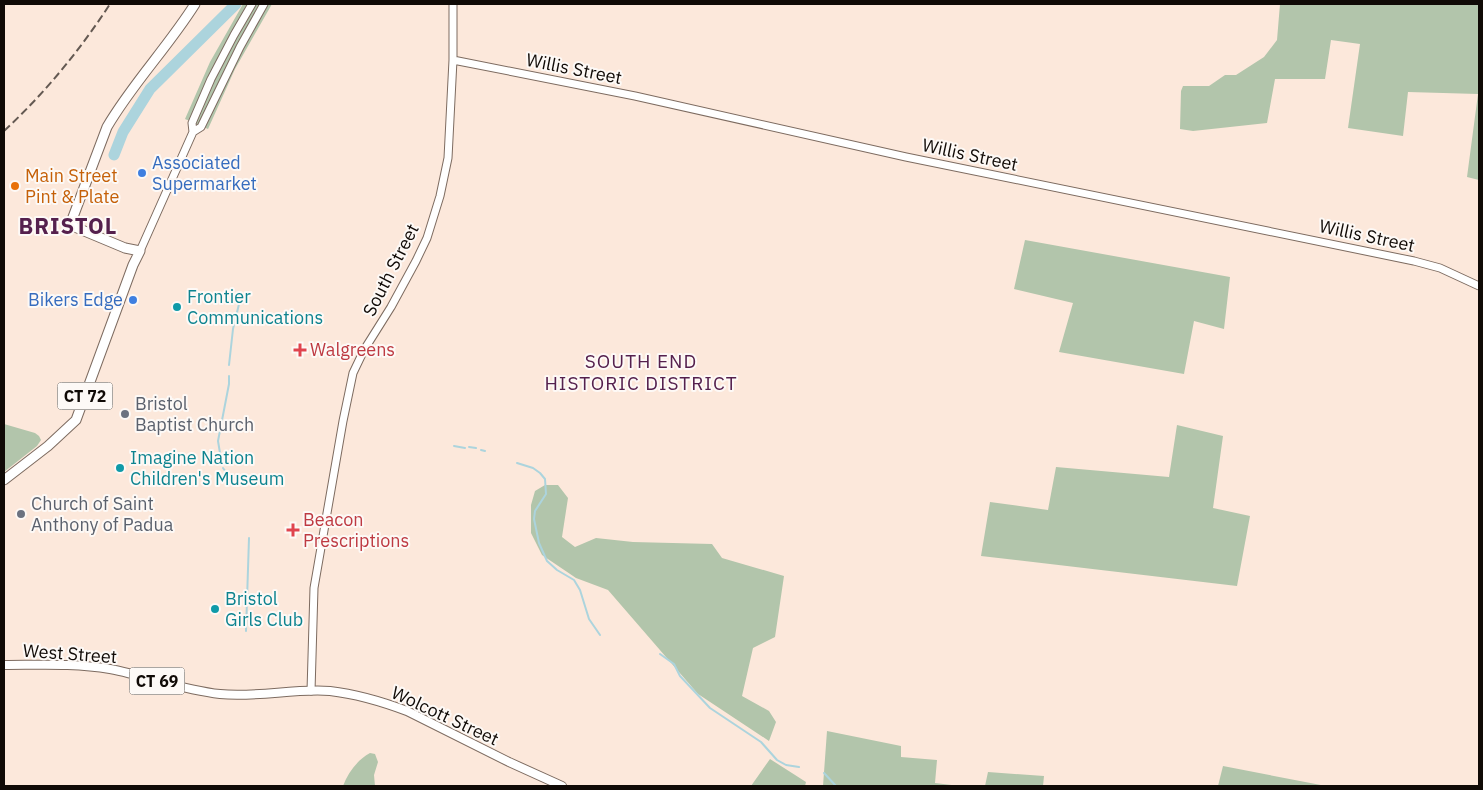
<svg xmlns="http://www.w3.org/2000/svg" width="1483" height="790" font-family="'IBM Plex Sans',sans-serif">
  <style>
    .green { fill: #b2c5ab }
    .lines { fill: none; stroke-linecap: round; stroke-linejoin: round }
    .stream { stroke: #acd4dd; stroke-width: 2 }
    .river { stroke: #acd4dd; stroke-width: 11 }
    .secondary-casing { stroke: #7d6b60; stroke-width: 9 }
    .primary-casing { stroke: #7d6b60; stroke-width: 10 }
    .highway-casing { stroke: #7d6b60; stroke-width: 11 }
    .secondary { stroke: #fff; stroke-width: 7 }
    .primary { stroke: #fff; stroke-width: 8 }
    .highway { stroke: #fff; stroke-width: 9 }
    .rail { stroke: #645952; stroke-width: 2; stroke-dasharray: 8 4; stroke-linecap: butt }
    .shop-dot { fill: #3f7fe0; stroke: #fdf9f6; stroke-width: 2 }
    .food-dot { fill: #e8710a; stroke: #fdf9f6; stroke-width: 2 }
    .culture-dot { fill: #0f9aa8; stroke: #fdf9f6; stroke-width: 2 }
    .health-dot { fill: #e0444e; stroke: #fdf9f6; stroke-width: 2 }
    .worship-dot { fill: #6b7280; stroke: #fdf9f6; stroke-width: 2 }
    .labels { text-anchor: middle; stroke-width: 4; stroke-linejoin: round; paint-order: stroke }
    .shield { fill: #fdf9f6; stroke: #57524e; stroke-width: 1 }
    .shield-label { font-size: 16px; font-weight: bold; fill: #100a06 }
    .street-label { font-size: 18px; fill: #100a06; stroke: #fdf9f6 }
    .shop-label { font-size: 18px; fill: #366cbe; stroke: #fdf9f6; text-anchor: start }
    .food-label { font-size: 18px; fill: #c56008; stroke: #fdf9f6; text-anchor: start }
    .culture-label { font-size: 18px; fill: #0d838f; stroke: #fdf9f6; text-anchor: start }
    .health-label { font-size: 18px; fill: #be3a42; stroke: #fdf9f6; text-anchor: start }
    .worship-label { font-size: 18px; fill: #5b616d; stroke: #fdf9f6; text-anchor: start }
    .neighbourhood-label { font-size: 19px; letter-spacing: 1px; fill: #55204d; stroke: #fdf9f6 }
    .district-label { font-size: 22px; font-weight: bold; letter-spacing: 1px; fill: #55204d; stroke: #fdf9f6 }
  </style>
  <rect width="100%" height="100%" fill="#fce8db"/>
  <path class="green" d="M243,4h29l-37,65 -27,60 -23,-10 25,-57z
    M1280,4h199v176l-12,-3 11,-83 -70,-2 -5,44 -55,-8 12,-84 -29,-4 -6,39h-50l-8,44 -74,8 -13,-2 1,-38 2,-5h26l16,-11h11l28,-18 13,-17z
    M1025,240l205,37 -6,52 -30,-8 -10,53 -125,-22 14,-49 -59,-14z
    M4,424l31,9 4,3 2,4 -4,6 -33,26z
    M1177,425l46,11 -10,72 37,8 -13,70 -256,-30 9,-54 58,8 8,-43 113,10z
    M545,485h13l10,13 -6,39 13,10 21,-9 37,4 79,2 10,14 62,18 -9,61 -22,11 -11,48 27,15 7,11 -7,19 -71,-47 -90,-104 -32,-12 -34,-23 -11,-22v-28l4,-14z
    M827,731l74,15v11l36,3 -2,23 25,3h-137z
    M370,753l5,1 3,8 -4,13 1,11h-32c5,-13 14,-26 27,-33z
    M770,759l36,23 -1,4h-54z
    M1223,766l103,20h-108z
    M988,772l56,4 -1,10h-58z"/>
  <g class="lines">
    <path class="stream" d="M229,365l4,-36 6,-25
      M454,446l11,2
      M469,447l7,1
      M481,450l4,1
      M220,453l-2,-12 11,-57v-8
      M517,463l16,5 7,5 5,6 1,15 -11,17 -1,8 5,24 8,18 10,9 17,10 6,10 9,29 11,16
      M223,468l8,11
      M246,631l3,-93
      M660,654l14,10 6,12 30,32 51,34 16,18 9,5 13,2
      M824,773l12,13"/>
    <path class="river" d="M114,155l9,-23 27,-43 86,-85"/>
    <g class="secondary-casing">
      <path id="secondary" d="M453,60l182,36 271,61 508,104 26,7 39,18
        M193,132l8,-5 39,-80 24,-43
        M140,251l53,-119 -1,-9 19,-44 23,-44 18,-31
        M311,691l3,-103 29,-167 10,-48 11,-23 27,-43 25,-46 11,-23 13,-42 8,-38 5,-98v-56"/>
    </g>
    <g class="primary-casing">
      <path id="primary" d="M4,665c35,0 71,-2 106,4 37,7 72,21 110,25 36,4 75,-6 110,-3 26,3 53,11 77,20l102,51 53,24"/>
    </g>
    <g class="highway-casing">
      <path id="highway" d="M4,480l44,-34 28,-26 57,-155 7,-14 -15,-3 -55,-23 37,-98c25,-43 61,-80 88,-123"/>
    </g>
    <use href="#secondary" class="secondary"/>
    <use href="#primary" class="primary"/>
    <use href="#highway" class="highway"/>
    <path class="rail" d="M4,131c41,-38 76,-81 106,-127"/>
  </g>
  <g class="shop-dot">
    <circle cx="142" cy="173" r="5"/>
    <circle cx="133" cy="300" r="5"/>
  </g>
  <circle class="food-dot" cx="15" cy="186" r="5"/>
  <g class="culture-dot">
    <circle cx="177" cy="307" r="5"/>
    <circle cx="120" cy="468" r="5"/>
    <circle cx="215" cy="609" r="5"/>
  </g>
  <g class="health-dot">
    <path d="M297.5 342.5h5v5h5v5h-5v5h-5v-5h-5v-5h5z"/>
    <path d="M290.5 522.5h5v5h5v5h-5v5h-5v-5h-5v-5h5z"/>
  </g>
  <g class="worship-dot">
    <circle cx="125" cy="414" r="5"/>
    <circle cx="21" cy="514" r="5"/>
  </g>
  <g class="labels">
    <g class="shield">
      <rect x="57.5" y="382.5" width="55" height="27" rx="4"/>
      <rect x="129.5" y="667.5" width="55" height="27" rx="4"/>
    </g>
    <g class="shield-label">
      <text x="85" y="402">CT 72</text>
      <text x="157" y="687">CT 69</text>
    </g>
    <g class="street-label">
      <text transform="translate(574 69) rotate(11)" y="6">Willis Street</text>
      <text transform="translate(970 155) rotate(12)" y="6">Willis Street</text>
      <text transform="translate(1367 236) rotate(12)" y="6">Willis Street</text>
      <text transform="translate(391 270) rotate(-63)" y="6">South Street</text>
      <text transform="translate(70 654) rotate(4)" y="6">West Street</text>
      <text transform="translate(445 716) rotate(25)" y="6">Wolcott Street</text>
    </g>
    <g class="shop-label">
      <text x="152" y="169">Associated<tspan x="152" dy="21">Supermarket</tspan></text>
      <text x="123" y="306" text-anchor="end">Bikers Edge</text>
    </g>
    <g class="food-label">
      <text x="25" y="182">Main Street<tspan x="25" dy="21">Pint &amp; Plate</tspan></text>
    </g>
    <g class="culture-label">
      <text x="187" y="303">Frontier<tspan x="187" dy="21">Communications</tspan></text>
      <text x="130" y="464">Imagine Nation<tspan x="130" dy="21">Children's Museum</tspan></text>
      <text x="225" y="605">Bristol<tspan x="225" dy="21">Girls Club</tspan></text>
    </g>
    <g class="health-label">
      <text x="310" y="356">Walgreens</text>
      <text x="303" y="526">Beacon<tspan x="303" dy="21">Prescriptions</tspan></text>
    </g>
    <g class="worship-label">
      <text x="135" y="410">Bristol<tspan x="135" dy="21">Baptist Church</tspan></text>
      <text x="31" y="510">Church of Saint<tspan x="31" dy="21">Anthony of Padua</tspan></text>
    </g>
    <g class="neighbourhood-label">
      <text x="641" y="368">SOUTH END<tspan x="641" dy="22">HISTORIC DISTRICT</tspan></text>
    </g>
    <g class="district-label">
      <text x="68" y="234">BRISTOL</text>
    </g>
  </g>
  <rect width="1483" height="790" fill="none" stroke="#100a06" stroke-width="10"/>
</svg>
